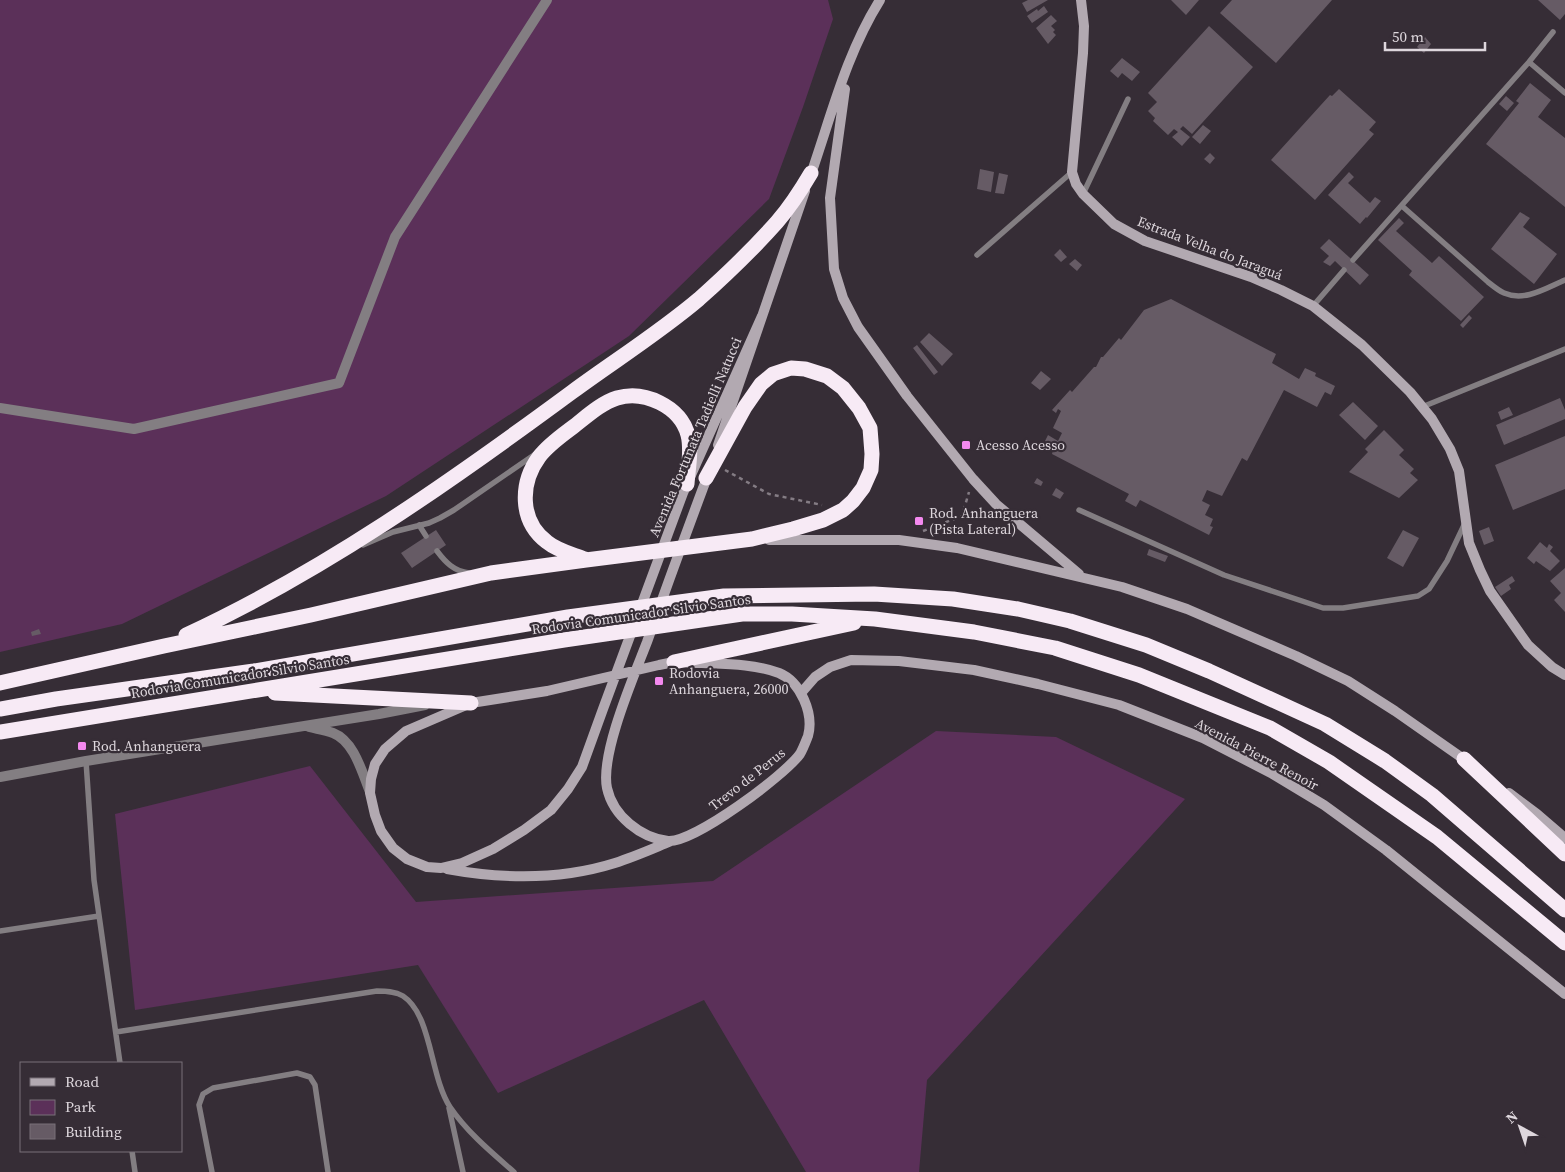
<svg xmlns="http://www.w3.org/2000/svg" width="1565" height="1172" font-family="'Source Serif 4',serif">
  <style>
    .green { fill: #5b3059 }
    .building { fill: #665b65 }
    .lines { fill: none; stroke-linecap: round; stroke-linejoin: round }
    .path { stroke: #847c84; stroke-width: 2.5; stroke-dasharray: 4 4; stroke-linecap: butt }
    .lane { stroke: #837e82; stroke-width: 5.5 }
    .street { stroke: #837e82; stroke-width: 10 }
    .secondary { stroke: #b2a9b1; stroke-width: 10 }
    .highway { stroke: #f7eaf5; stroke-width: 15 }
    .poi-dot { fill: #f489ef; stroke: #362d36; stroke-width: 2 }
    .labels { text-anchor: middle; stroke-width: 4.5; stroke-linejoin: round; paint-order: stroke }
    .street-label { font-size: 14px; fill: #ded7dd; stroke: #362d36 }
    .poi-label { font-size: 14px; fill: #ded7dd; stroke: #362d36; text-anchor: start }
  </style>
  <rect width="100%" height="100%" fill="#362d36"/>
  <path class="green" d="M0,0h828l5,19 -30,88 -34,92 -140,137 -243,160 -264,128 -122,28z
    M936,731l120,6 129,62 -258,281 -8,92h-113l-102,-172 -206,93 -80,-128 -283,45 -20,-196 195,-48 106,136 297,-21z"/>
  <path class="building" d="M1028,0h20l-21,12 -5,-9z
    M1171,0h28l-13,15z
    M1232,0h100l-56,63 -56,-50z
    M1538,0h27v14l-5,6z
    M1044,6l4,6 -16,11 -5,-7 10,-7 1,2z
    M1051,15l6,6 -6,5 4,4 -2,2 3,3 -8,9 -12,-16z
    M1209,26l44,41 -61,67 -9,-8 -3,3 10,8 -8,9 -10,-9 6,-5 -4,-3 -6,6 -15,-14 2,-3 -7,-7 9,-9 -9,-9z
    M1425,37l6,7 -7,9 -7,-6z
    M1122,58l18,14 -8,9 -10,-8 -4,5 -8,-7z
    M1530,83l21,17 -13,17 27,21v69l-79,-63 33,-41 -3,-2z
    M1339,89l37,33 -7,8 5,4 -59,66 -44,-40 59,-65 2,1z
    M1506,96l8,7 -7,8 -8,-7z
    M1203,125l8,6 -11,13 -8,-7z
    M1210,153l5,5 -5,6 -6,-5z
    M980,169l14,3 -3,20 -14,-3z
    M1349,172l5,5 -6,6 22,20 5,-6 6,4 -14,17 -1,-1 -6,7 -32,-29z
    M999,173l9,2 -4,19 -9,-1z
    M1520,212l10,6 -7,9 34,27 -23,30 -43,-35z
    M1399,218l5,5 -8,8 36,32 7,-7 45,41 -23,24 -52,-46 3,-4 -34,-31z
    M1329,239l40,36 -9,10 -25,-24 -5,5 -7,-4 6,-6 -9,-8z
    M1060,249l7,8 -6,5 -7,-7z
    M1075,259l7,6 -5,6 -8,-7z
    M1171,299l105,55 -4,9 27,16 6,-11 11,5 -1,3 20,10 -4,9 -6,-3 -8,15 -33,-17 -37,71 -5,-3 -20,38 -15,-6 -5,11 8,4 -5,10 8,4 -3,7 3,1 -4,8 -69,-35 -4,7 -11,-6 4,-7 -77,-40 1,-4 -3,-1 2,-4 -7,-4 3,-6 10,6 4,-8 -9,-5 8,-17 -3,-2 -2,4 -4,-3 18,-20 2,2 22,-25h2l5,-10h2l16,-19 2,2 23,-30z
    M1469,315l3,3 -9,10 -3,-3z
    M929,333l24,21 -11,12 -22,-24z
    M917,345l21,27 -4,3 -21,-27z
    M1041,371l10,8 -11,11 -9,-7z
    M1560,398l5,12v9l-61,26 -8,-20z
    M1353,402l25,24 -13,14 -26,-25z
    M1509,407l4,8 -12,5 -3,-8z
    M1384,430l20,20 -5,5 15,14 -4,4 8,7 -19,18 -50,-26 19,-20 -3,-3z
    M1565,436v53l-52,21 -18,-45z
    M1037,478l6,4 -2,4 -7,-3z
    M1056,488l8,5 -4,6 -8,-4z
    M1489,527l5,14 -10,4 -5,-14z
    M436,530l10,15 -34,23 -11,-15z
    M1403,530l16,8 -16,29 -16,-9z
    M1540,542l7,6 2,-4 4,3 -3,4 10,10 -10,10 -14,-10 -2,3 -7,-6z
    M1149,549l19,7 -3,6 -18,-7z
    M1565,568v44l-11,-12 7,-7 -11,-12z
    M1512,576l3,5 -6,4 2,4 -10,7 -6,-9z
    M39,629l2,5 -9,2 -1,-4z"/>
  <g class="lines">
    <path class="path" d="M725,470l44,24 53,11
      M923,531l39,-15 7,-24"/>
    <path class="lane" d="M1529,62l36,31
      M1083,194l45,-95
      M1402,206l86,76c5,4 11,9 16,11 21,9 42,-5 61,-13
      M977,255l95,-83
      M1353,260l176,-198 24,-30
      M1313,306l31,-36
      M1422,407l143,-58
      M1079,510l145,65 99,33h20l75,-12 11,-7 18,-28 18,-38
      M419,525l7,11
      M363,545l30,-13 36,-9 11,-5 14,-8 80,-55
      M437,551c9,12 17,20 32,22
      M86,761l8,119 26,183
      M0,931l99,-15
      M116,1032l261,-41c8,0 18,0 26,5 29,19 27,81 47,111 17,25 41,45 64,65
      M449,1108l14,64
      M132,1151l3,21
      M212,1172l-13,-67 4,-11 10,-6 84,-15 13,4 5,8 13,87"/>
    <path class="street" d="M0,408l134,21 205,-46 56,-146 152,-237
      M309,727c8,2 16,3 24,6 21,8 29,39 37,59
      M0,777l86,-16 293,-47 46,-9"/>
    <path class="secondary" d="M1081,0l3,26 -1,27 -11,119 4,12 7,10 31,30 31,17 106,36 30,13 32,16 49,39 48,47 22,27 18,30 9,22 10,72 11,27 10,21 38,54 24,22 13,8
      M845,89l-15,109 4,71 9,29 15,29 49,69 66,83 23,25 83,70
      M810,177c21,-60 36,-123 70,-177
      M718,445l87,-254
      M709,473l-6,15c-19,51 -38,103 -56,154 -13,34 -47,112 -40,146 6,28 34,50 61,53 26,2 117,-66 132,-87 3,-5 6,-13 8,-18 6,-22 -7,-54 -29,-63 -24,-9 -53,-9 -77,-10 -9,0 -19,-1 -28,-1 -5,1 -10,2 -15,3l-112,26 -76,12 -65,28 -21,18 -10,15 -4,15 -1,14 5,22 6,16 12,17 14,11 20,8 14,1 21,-5 31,-14 31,-19 27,-20 17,-21 14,-22 21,-58 80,-216 79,-177
      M769,540h130l58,8 165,39 65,22 109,47 52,25 47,30 73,51
      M801,693l14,-16 15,-10 21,-7 48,1 75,9 64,14 81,21 84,33 68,35 53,32 62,45 179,144
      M1509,793l28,21 28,24
      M447,869c55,10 114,11 168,-6 19,-6 37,-14 54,-21"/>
    <path class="highway" d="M585,559c-13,-5 -27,-8 -38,-17 -28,-21 -27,-59 -8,-85 9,-12 22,-21 34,-30 13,-10 28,-24 44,-29 27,-8 63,8 71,37 4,15 0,34 -1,49
      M186,635c138,-64 264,-153 386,-243 42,-31 87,-59 127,-93 27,-24 54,-50 78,-77 13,-15 24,-32 34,-49
      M674,662l180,-39
      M0,683l164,-37 147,-31 180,-42 95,-13 166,-21 41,-10 30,-9 20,-10 10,-9 10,-13 8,-18 1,-16 -2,-26 -11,-20 -16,-20 -16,-12 -22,-7 -14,-1 -18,6 -12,10 -16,23 -39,71
      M275,693l196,10
      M0,709l56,-10 198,-28 314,-54 156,-21 150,-2 79,5 65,10 52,12 76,24 63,26 116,53 60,37 47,34 133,115
      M0,732l564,-92 178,-26h50l83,5 99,13 81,16 84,27 131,53 59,34 108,75 128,106
      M1464,759l101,95"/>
  </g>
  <g class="poi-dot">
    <rect x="961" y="440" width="10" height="10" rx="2.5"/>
    <rect x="914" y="516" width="10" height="10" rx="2.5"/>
    <rect x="654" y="676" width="10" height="10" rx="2.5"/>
    <rect x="77" y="741" width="10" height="10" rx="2.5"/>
  </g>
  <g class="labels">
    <g class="street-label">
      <text transform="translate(1210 248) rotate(21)" y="5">Estrada Velha do Jaraguá</text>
      <text transform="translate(695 437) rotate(-67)" y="5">Avenida Fortunata Tadielli Natucci</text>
      <text transform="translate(641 614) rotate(-8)" y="5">Rodovia Comunicador Silvio Santos</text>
      <text transform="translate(240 676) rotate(-9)" y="5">Rodovia Comunicador Silvio Santos</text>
      <text transform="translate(1257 754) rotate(28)" y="5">Avenida Pierre Renoir</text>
      <text transform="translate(747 779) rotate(-38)" y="5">Trevo de Perus</text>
    </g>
    <g class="poi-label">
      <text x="976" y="450">Acesso Acesso</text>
      <text x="929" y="518">Rod. Anhanguera<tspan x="929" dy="16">(Pista Lateral)</tspan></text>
      <text x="669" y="678">Rodovia<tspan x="669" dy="16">Anhanguera, 26000</tspan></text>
      <text x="92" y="751">Rod. Anhanguera</text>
    </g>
  </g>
  <rect x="20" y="1062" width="162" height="90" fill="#362d36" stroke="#797179"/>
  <rect x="30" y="1078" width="25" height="8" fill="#b2a9b1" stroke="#797179"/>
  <text x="65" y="1087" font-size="15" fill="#ded7dd">Road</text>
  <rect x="30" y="1100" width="25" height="15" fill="#5b3059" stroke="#797179"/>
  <text x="65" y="1112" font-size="15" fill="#ded7dd">Park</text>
  <rect x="30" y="1124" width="25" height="15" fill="#665b65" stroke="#797179"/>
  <text x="65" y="1137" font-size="15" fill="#ded7dd">Building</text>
  <g transform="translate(1520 1127) rotate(320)" stroke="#362d36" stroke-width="4" paint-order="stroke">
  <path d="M0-4L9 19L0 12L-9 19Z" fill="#ded7dd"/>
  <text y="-8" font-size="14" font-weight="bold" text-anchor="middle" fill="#ded7dd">N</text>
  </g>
  <path d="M1385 42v8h100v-8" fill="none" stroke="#ded7dd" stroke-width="2.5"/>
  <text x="1392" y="42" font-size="15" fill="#ded7dd" stroke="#362d36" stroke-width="4" paint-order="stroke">50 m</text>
</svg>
